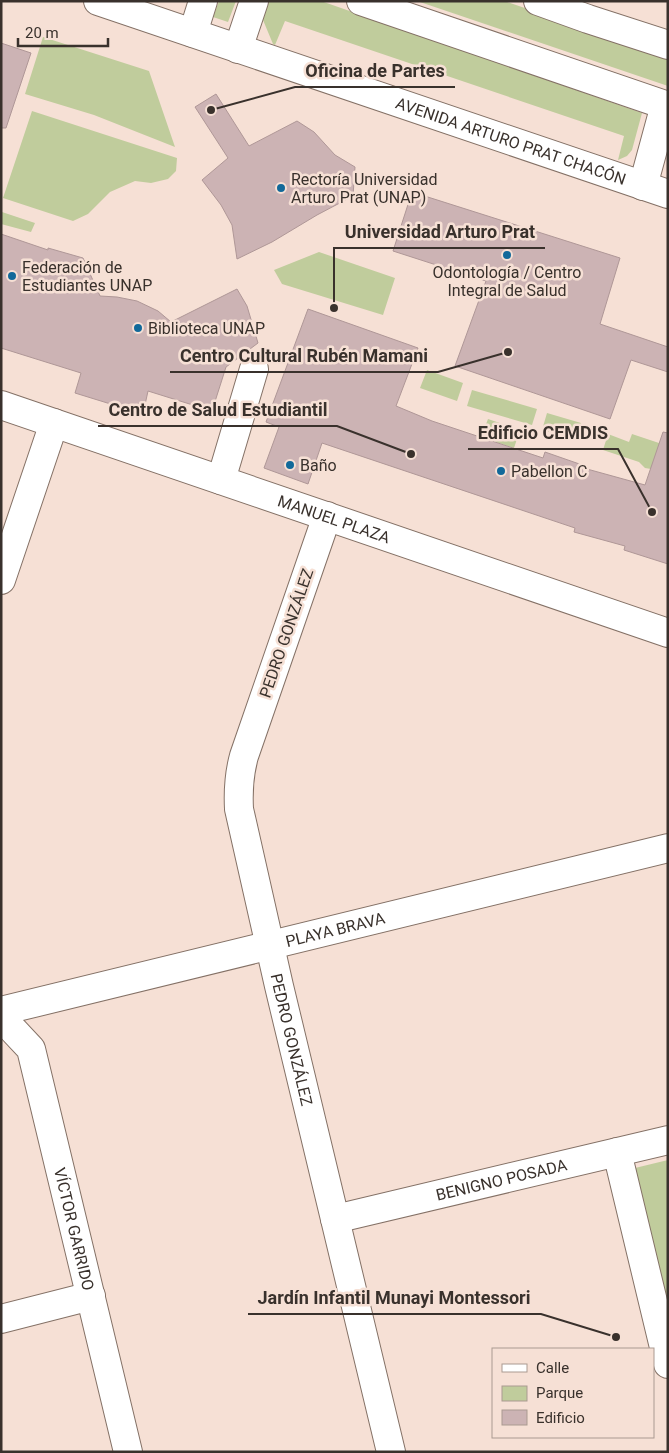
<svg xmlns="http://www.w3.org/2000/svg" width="669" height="1453" font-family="Roboto,sans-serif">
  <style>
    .green { fill: #c0cc9c }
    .building { fill: #ccb3b4; stroke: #af9797 }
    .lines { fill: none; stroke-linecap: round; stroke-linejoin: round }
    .minor-casing { stroke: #847166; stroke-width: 30 }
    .major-casing { stroke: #847166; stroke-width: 30 }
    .minor { stroke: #fff; stroke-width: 28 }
    .major { stroke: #fff; stroke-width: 28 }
    .poi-dot { fill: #12699a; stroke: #f6e0d5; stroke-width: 2 }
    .labels { text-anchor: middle; stroke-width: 5; stroke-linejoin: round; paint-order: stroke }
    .street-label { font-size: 16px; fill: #39312c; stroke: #f6e0d5 }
    .poi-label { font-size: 16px; fill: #39312c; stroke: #f6e0d5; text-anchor: start }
    .leader { fill: none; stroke: #39312c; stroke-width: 2 }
    .callout-dot { fill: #39312c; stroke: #f6e0d5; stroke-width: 2 }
    .callout-label { font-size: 18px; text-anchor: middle; font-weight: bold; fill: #39312c; stroke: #f6e0d5; stroke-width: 5; stroke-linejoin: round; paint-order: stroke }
  </style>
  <rect width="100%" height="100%" fill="#f6e0d5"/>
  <path class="green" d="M219,1h17l-8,21 -15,-5z
    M269,1h52l321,112 -10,37 -5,6 -9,4 6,-24 -339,-115 -10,24 -2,-1 -10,-24z
    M417,1h87l164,56v29z
    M43,37l106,34 26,76 -81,-32 -69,-21z
    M32,111l145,47 -1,13 -8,8 -17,4 -16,-2 -25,11 -22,22 -15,7 -70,-23z
    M2,212l33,11 -4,9 -30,-8z
    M319,252l76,26 -12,37 -101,-31 -8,-14z
    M427,370l36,13 -6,18 -37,-13z
    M472,390l65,19 -5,16 -65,-19z
    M547,413l34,10 -6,17 -33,-10z
    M488,419l32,11 -6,18 -33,-11z
    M608,434l21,8 3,-8 36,12 -17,23 -6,-1 -6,-6 -36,-12z
    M668,1160v143l-33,-135z"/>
  <path class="building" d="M1,43l30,10 -25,75h-5z
    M216,94l33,52 48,-25 17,11 21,23 20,12 -2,29 -36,19 -45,27 -35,17 -5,-34 -11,-20 -19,-25 26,-22 -33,-51z
    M412,192l208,66 -20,66 68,23v25l-37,-12 -21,59 -155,-53 31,-85 -93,-30z
    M1,234l47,16v-2l35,10 17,38 17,1 20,4 21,10 13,11 66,-33 10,17 11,37 -32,24 -14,44 -64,-20 -5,23 -68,-21 6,-20 -80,-25z
    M308,309l110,39 -22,58 36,15 111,37 2,-6 43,15 -1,2 58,16 18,-53 5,1v131l-44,-14 1,-4 -51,-14 1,-4 -253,-85 -14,41 -44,-16 15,-41 -13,-5z"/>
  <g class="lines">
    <g class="minor-casing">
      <g id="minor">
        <path id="s1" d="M98,1l570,193"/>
        <path d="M193,33l10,-32"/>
        <path d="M238,49l16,-48"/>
        <path d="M643,186l22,-81"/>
        <path id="s2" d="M1,405l667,228"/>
        <path d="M221,480l33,-111"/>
        <path id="s3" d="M327,516l-83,240c-5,18 -6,34 -5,53l40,177 112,466"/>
        <path d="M1,580l53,-157"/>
        <path id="s4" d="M1,1011l667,-163"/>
        <path id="s5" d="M1,1017l30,32 97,403"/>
        <path d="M617,1152l51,212"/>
        <path id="s6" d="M335,1219l333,-79"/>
        <path d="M1,1319l90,-23"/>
      </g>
    </g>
    <g class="major-casing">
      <path id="major" d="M361,1l307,105
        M538,1l50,18 80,26"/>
    </g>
    <use href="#minor" class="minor"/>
    <use href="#major" class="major"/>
  </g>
  <g class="poi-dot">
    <circle cx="281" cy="188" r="5"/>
    <circle cx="507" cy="255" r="5"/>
    <circle cx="12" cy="276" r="5"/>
    <circle cx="138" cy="328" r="5"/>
    <circle cx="290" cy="465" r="5"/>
    <circle cx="501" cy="471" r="5"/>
  </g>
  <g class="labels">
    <g class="street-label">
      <text dy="6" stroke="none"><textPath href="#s1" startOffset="436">AVENIDA ARTURO PRAT CHACÓN</textPath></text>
      <text dy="6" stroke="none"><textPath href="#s2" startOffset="352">MANUEL PLAZA</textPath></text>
      <text transform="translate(286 633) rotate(-71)" y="6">PEDRO GONZÁLEZ</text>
      <text dy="6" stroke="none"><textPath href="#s4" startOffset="344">PLAYA BRAVA</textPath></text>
      <text dy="6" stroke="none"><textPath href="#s3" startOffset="544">PEDRO GONZÁLEZ</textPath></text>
      <text dy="6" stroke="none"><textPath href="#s6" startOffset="171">BENIGNO POSADA</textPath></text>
      <text dy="6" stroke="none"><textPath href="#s5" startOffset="229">VÍCTOR GARRIDO</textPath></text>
    </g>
    <g class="poi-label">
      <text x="291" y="185">Rectoría Universidad<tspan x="291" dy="18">Arturo Prat (UNAP)</tspan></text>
      <text x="22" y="273">Federación de<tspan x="22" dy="18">Estudiantes UNAP</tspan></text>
      <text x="507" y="278" text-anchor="middle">Odontología / Centro<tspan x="507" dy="18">Integral de Salud</tspan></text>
      <text x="148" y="334">Biblioteca UNAP</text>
      <text x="300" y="471">Baño</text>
      <text x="511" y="477">Pabellon C</text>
    </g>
  </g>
  <path class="leader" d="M211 110L295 87H455M334 308L334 248H545M508 352L438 372H170M411 454L337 426H98M652 512L618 449H468M616 1337L541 1314H248"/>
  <g class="callout-dot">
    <circle cx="211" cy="110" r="5"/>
    <circle cx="334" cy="308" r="5"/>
    <circle cx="508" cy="352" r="5"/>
    <circle cx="411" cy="454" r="5"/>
    <circle cx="652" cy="512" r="5"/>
    <circle cx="616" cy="1337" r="5"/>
  </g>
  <g class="callout-label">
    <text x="375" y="77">Oficina de Partes</text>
    <text x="440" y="238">Universidad Arturo Prat</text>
    <text x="304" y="362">Centro Cultural Rubén Mamani</text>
    <text x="218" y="416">Centro de Salud Estudiantil</text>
    <text x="543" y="439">Edificio CEMDIS</text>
    <text x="394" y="1304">Jardín Infantil Munayi Montessori</text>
  </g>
  <rect width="669" height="1453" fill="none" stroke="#39312c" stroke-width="5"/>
  <rect x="492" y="1348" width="162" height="90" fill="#f6e0d5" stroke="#aa9a91"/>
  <rect x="502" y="1364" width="25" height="8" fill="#ffffff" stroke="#aa9a91"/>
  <text x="536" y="1373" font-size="15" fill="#39312c">Calle</text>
  <rect x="502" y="1386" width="25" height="15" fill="#c0cc9c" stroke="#aa9a91"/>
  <text x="536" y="1398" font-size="15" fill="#39312c">Parque</text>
  <rect x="502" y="1410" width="25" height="15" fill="#ccb3b4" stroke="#aa9a91"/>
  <text x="536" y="1423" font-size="15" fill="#39312c">Edificio</text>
  <path d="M18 38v8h90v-8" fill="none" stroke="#39312c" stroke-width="2.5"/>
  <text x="25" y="38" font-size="15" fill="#39312c" stroke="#f6e0d5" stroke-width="4" paint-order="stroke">20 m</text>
</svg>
